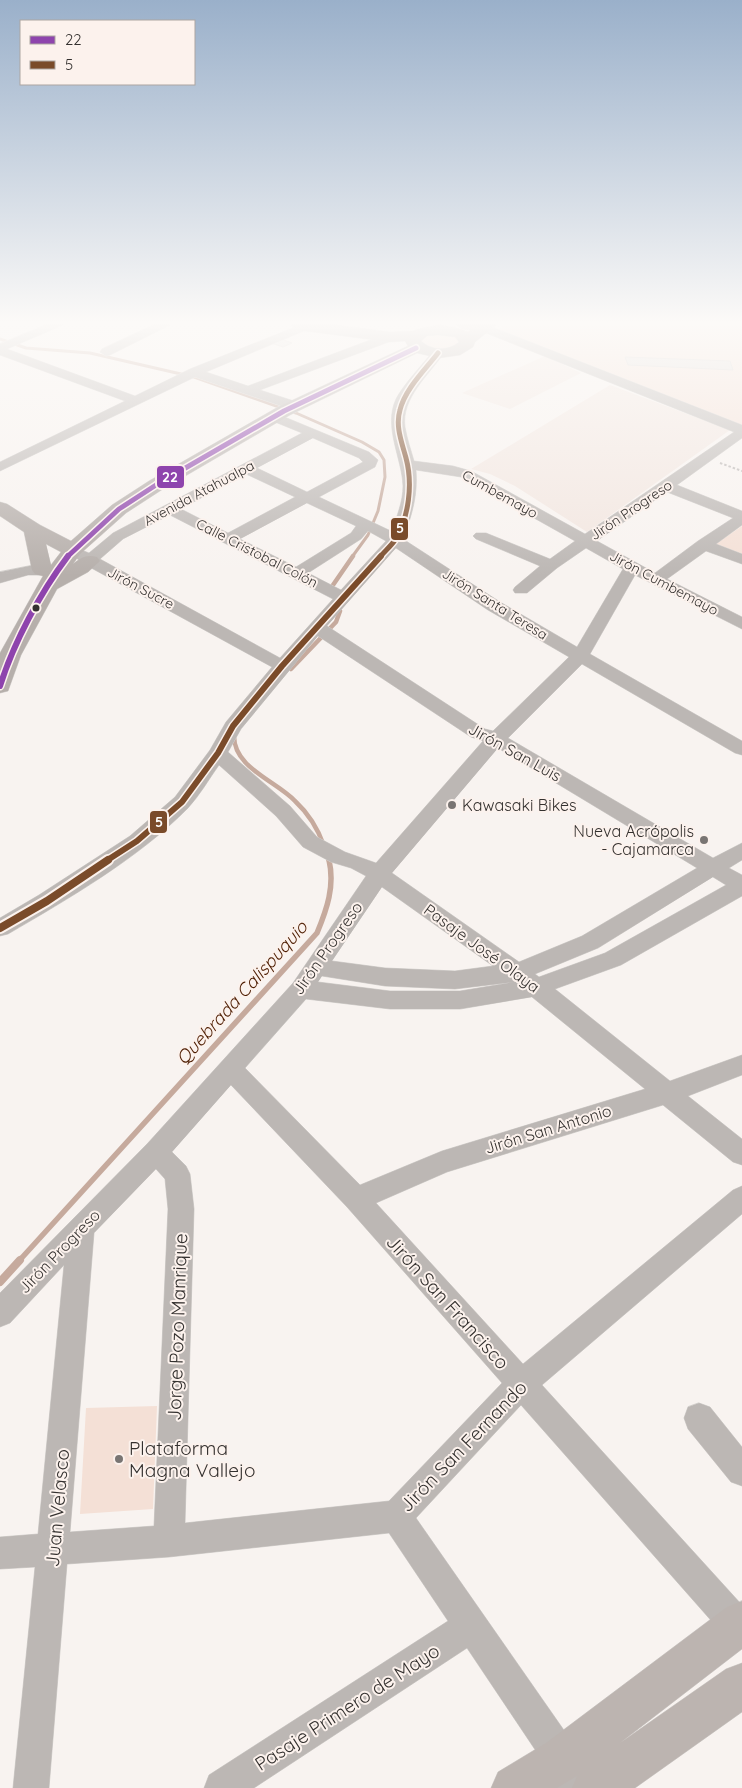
<svg xmlns="http://www.w3.org/2000/svg" width="742" height="1788" font-family="Quicksand,sans-serif">
  <style>
    .built { fill: #f2e6e0 }
    .green { fill: #f4e0d6 }
    .lines { fill: none; stroke-linecap: round; stroke-linejoin: round }
    .stream-far3 { stroke: #c6aa9d; stroke-width: 3 }
    .stream-far2 { stroke: #c6aa9d; stroke-width: 4.5 }
    .stream-far1 { stroke: #c6aa9d; stroke-width: 5.5 }
    .stream { stroke: #c6aa9d; stroke-width: 8 }
    .building { fill: #e0dcda; stroke: #d2cecc }
    .minor-casing { stroke: #d4d1ce; stroke-width: 1 }
    .major-casing { stroke: #d4d1ce; stroke-width: 1 }
    .highway-casing { stroke: #d4d1ce; stroke-width: 1 }
    .path { stroke: #bab6b4; stroke-width: 2; stroke-dasharray: 2.5 2; stroke-linecap: butt }
    .minor { fill: #bcb7b4; fill-rule: evenodd }
    .major { fill: #b6afab; fill-rule: evenodd }
    .highway { fill: #bcb4b0; fill-rule: evenodd }
    .bus-1-far1-casing { stroke: #fcf2ed; stroke-width: 8 }
    .bus-1-casing { stroke: #fcf2ed; stroke-width: 9 }
    .bus-2-far2-casing { stroke: #fcf2ed; stroke-width: 8 }
    .bus-2-far1-casing { stroke: #fcf2ed; stroke-width: 9 }
    .bus-2-casing { stroke: #fcf2ed; stroke-width: 12 }
    .bus-1-far1 { stroke: #8e44ad; stroke-width: 5 }
    .bus-1 { stroke: #8e44ad; stroke-width: 6 }
    .bus-2-far2 { stroke: #7a4b2a; stroke-width: 5 }
    .bus-2-far1 { stroke: #7a4b2a; stroke-width: 6 }
    .bus-2 { stroke: #7a4b2a; stroke-width: 8 }
    .bus-dot { fill: #34312f; stroke: #fcf2ed; stroke-width: 2 }
    .poi-dot { fill: #797573; stroke: #fcf2ed; stroke-width: 2 }
    .labels { text-anchor: middle; stroke-width: 4; stroke-linejoin: round; paint-order: stroke }
    .far-street-label { font-size: 14px; fill: #34312f; stroke: #fcf2ed }
    .street-label { font-size: 16px; fill: #34312f; stroke: #fcf2ed }
    .poi-label { font-size: 16px; fill: #34312f; stroke: #fcf2ed; text-anchor: start }
    .water-label { font-size: 18px; font-style: italic; fill: #4d1c01; stroke: #fcf2ed }
    .near-street-label { font-size: 19px; fill: #34312f; stroke: #fcf2ed }
    .near-poi-label { font-size: 19px; fill: #34312f; stroke: #fcf2ed; text-anchor: start }
    .line-badge { stroke: #fcf2ed; stroke-width: 2 }
    .badge-label { font-size: 14px; text-anchor: middle; font-weight: bold; fill: #fff }
  </style>
  <rect width="100%" height="100%" fill="#f8f3f0"/>
  <path class="built" d="M545,356l36,17 -71,36 -48,-16z
    M610,385l120,45 -143,102 -72,-46 -25,-12 -19,-5z"/>
  <path class="green" d="M506,325h236v100l-246,-94z
    M429,334l26,2 4,4 -2,4c-11,6 -27,7 -36,-3l2,-4z
    M742,526v30l-28,-11z
    M157,1406l-4,103 -73,5 6,-106z"/>
  <g class="lines">
    <path class="stream-far3" d="M0,339l26,9 64,5 104,24 102,36 66,29 17,10 5,8 1,17 -7,34 -10,24 -16,22"/>
    <path class="stream-far2" d="M333,585l20,-29
      M291,669l45,-47 4,-11
      M234,736c0,32 42,45 61,65 13,12 23,28 29,45
      M328,856l1,5"/>
    <path class="stream-far1" d="M18,1262l299,-329c10,-24 18,-47 12,-73"/>
    <path class="stream" d="M0,1282l20,-22"/>
  </g>
  <path class="building" d="M281,339l11,4 -9,4 -12,-4z
    M625,357l105,4 3,9 -105,-5z"/>
  <g class="lines">
    <g class="minor-casing">
      <path id="minor" d="M45,325h18l-56,24 128,47 55,-27 110,-44h18l-112,47 42,14 138,-52 4,-1 6,4 -2,3 -134,50 40,13 2,3 -2,3h-10l-95,-32 -195,94v-9l125,-61 -125,-46v-11z
        M153,325h17l-60,30 -4,1 -6,-4 2,-3z
        M456,325h31l255,100v13l-65,47 65,26v14l-26,19 26,10v10l-36,-13 -39,28 75,38v12l-107,-54 -45,79 152,87v14l-7,-2 -153,-89 -74,74 205,120 29,-15v17l-13,8 13,7v21l-121,69 -66,24 115,92 72,-26v20l-54,21 54,43v26l-9,-3 -70,-57 -216,67 -71,31 147,161 210,-174 9,-4v28l-200,171 200,220v42l-12,-5 -209,-237 -105,113 159,228 15,42h-36l-6,-19 -81,-121 -213,140h-50l5,-13 239,-154 -59,-88 -220,24 -102,7 -18,224h-36l22,-221 -35,2v-32l38,-3 26,-269 -54,58 -10,4v-34l147,-149 146,-161 73,-107 -15,-8 -20,-6 -28,-15 -27,-31 -57,-51c-10,14 -19,30 -31,43 -49,50 -120,91 -180,126l-8,2v-18l39,-23 91,-59 45,-39 35,-47 16,-28 46,-55 -188,-103 -13,-10 2,-3 6,-2 10,4 24,-20 189,-100 -32,-13 -2,-3 2,-3 5,-1 94,39 9,8 -3,7 -56,30 72,34c6,-14 12,-30 12,-45 -1,-28 -20,-59 -7,-87 7,-14 27,-35 38,-49l4,-1 6,4c-15,22 -43,45 -39,74 2,12 6,23 9,34l39,5 18,5 114,63 149,-102 -253,-101 -19,-2zM313,438l46,20 4,4 -56,30 -50,-24zM416,470l45,7 114,64 -25,18 -64,-26h-10l-3,3 3,3 64,27 -25,21 -2,3 2,3h12l30,-25 29,-20 37,21 -46,78 -77,-45 -97,-63c9,-24 15,-44 13,-69zM246,474l49,23 -67,36 -47,-24zM667,492l66,26 -35,23 -43,32 -58,-32zM307,503l49,23 -5,7 -55,34 -56,-28zM170,515l163,84 -53,59 -180,-99 23,-20zM368,531l18,10 -45,49 -33,-17 53,-34zM396,548l92,62 81,47 -76,74 -8,-2 -158,-103zM318,636l153,101 12,4 -107,122 -31,-11 -28,-15 -27,-31 -62,-54 13,-23zM498,748l199,120 -115,68 -63,26 -127,-89zM713,877l13,8 -121,68 -66,24 -4,-3 63,-26zM382,887l111,79 -38,5 -70,-3 -53,-7zM322,976l63,10 70,3 59,-7 -54,9h-70l-72,-9zM532,997l113,92 -203,62 -82,34 -115,-117 61,-69 84,10h70zM231,1085l116,122 155,176 -113,118 -204,22 9,-314 -4,-35 -4,-8 -14,-14zM156,1169l9,10 3,30 -14,317 -84,6 24,-299z
        M34,565l28,4 2,3 -2,3h-34l-28,8v-11z
        M699,1403l11,4 32,40v39l-11,-4 -43,-53 -4,-11 4,-11z"/>
    </g>
    <g class="major-casing">
      <path id="major" d="M291,325h46l53,7 22,-1 14,-4 13,-2 15,2 14,5 10,-7h18l-21,17 -2,5 -13,8 -21,3 -22,-5 -127,62 -127,74 -37,24 -46,41 -7,10c8,-6 13,-10 24,-7l3,4 -12,11 -31,17 -36,66 -13,36 -8,2v-40l43,-77 -8,-2 -3,-4 -8,-38 -24,-16v-14l7,2 33,21 31,16 41,-36 37,-24 129,-74 130,-61 -3,-5 -15,1 -92,-12 -5,-2zM438,335l17,2 4,5c-11,9 -27,9 -38,-1l6,-5zM46,544l15,8 -10,13z"/>
    </g>
    <g class="highway-casing">
      <path id="highway" d="M742,1601v48l-122,94 106,-74 16,-6v49l-107,76h-63l5,-12 -20,12h-66l7,-16 48,-29 181,-136z"/>
    </g>
    <path class="path" d="M720,463l22,8"/>
    <use href="#minor" class="minor"/>
    <use href="#major" class="major"/>
    <use href="#highway" class="highway"/>
    <g class="bus-1-far1-casing">
      <path id="bus-1-far1" d="M67,557l52,-48 37,-24 128,-74 132,-63"/>
    </g>
    <g class="bus-1-casing">
      <path id="bus-1" d="M0,686c14,-44 40,-93 68,-130"/>
    </g>
    <g class="bus-2-far2-casing">
      <path id="bus-2-far2" d="M380,557c4,-5 11,-11 15,-17 14,-23 18,-56 11,-82 -4,-15 -11,-32 -6,-48 5,-21 25,-40 38,-57"/>
    </g>
    <g class="bus-2-far1-casing">
      <path id="bus-2-far1" d="M106,861l31,-20 45,-39 36,-49 15,-27 49,-60 99,-110"/>
    </g>
    <g class="bus-2-casing">
      <path id="bus-2" d="M0,928l47,-27 61,-41"/>
    </g>
    <use href="#bus-1-far1" class="bus-1-far1"/>
    <use href="#bus-1" class="bus-1"/>
    <use href="#bus-2-far2" class="bus-2-far2"/>
    <use href="#bus-2-far1" class="bus-2-far1"/>
    <use href="#bus-2" class="bus-2"/>
  </g>
  <linearGradient id="sky" x2="0" y2="1"><stop stop-color="#9ab0ca"/><stop offset="0.56" stop-color="#fcfaf8"/><stop offset="1" stop-color="#fcfaf8" stop-opacity="0"/></linearGradient>
  <rect width="742" height="576" fill="url(#sky)"/>
  <circle class="bus-dot" cx="36" cy="608" r="4.5"/>
  <g class="poi-dot">
    <circle cx="452" cy="805" r="5"/>
    <circle cx="704" cy="840" r="5"/>
    <circle cx="119" cy="1459" r="5"/>
  </g>
  <g class="labels">
    <g class="far-street-label">
      <text transform="translate(199 493) rotate(-28)" y="5">Avenida Atahualpa</text>
      <text transform="translate(500 494) rotate(29)" y="5">Cumbemayo</text>
      <text transform="translate(631 510) rotate(-34)" y="5">Jirón Progreso</text>
      <text transform="translate(257 553) rotate(27)" y="5">Calle Cristobal Colón</text>
      <text transform="translate(664 583) rotate(28)" y="5">Jirón Cumbemayo</text>
      <text transform="translate(141 588) rotate(28)" y="5">Jirón Sucre</text>
      <text transform="translate(495 604) rotate(32)" y="5">Jirón Santa Teresa</text>
    </g>
    <g class="street-label">
      <text transform="translate(515 752) rotate(29)" y="6">Jirón San Luis</text>
      <text transform="translate(327 948) rotate(-55)" y="6">Jirón Progreso</text>
      <text transform="translate(482 948) rotate(36)" y="6">Pasaje José Olaya</text>
      <text transform="translate(548 1129) rotate(-17)" y="6">Jirón San Antonio</text>
      <text transform="translate(59 1251) rotate(-46)" y="6">Jirón Progreso</text>
    </g>
    <g class="poi-label">
      <text x="462" y="811">Kawasaki Bikes</text>
      <text x="694" y="837" text-anchor="end">Nueva Acrópolis<tspan x="694" dy="18">- Cajamarca</tspan></text>
    </g>
    <g class="water-label">
      <text transform="translate(242 993) rotate(-48)" y="6">Quebrada Calispuquio</text>
    </g>
    <g class="near-street-label">
      <text transform="translate(448 1302) rotate(48)" y="7">Jirón San Francisco</text>
      <text transform="translate(177 1327) rotate(-88)" y="7">Jorge Pozo Manrique</text>
      <text transform="translate(463 1446) rotate(-46)" y="7">Jirón San Fernando</text>
      <text transform="translate(57 1508) rotate(-85)" y="7">Juan Velasco</text>
      <text transform="translate(347 1707) rotate(-33)" y="7">Pasaje Primero de Mayo</text>
    </g>
    <g class="near-poi-label">
      <text x="129" y="1455">Plataforma<tspan x="129" dy="22">Magna Vallejo</tspan></text>
    </g>
  </g>
  <g class="line-badge">
    <rect x="156" y="465" width="29" height="24" rx="5" fill="#8e44ad"/>
    <rect x="390" y="517" width="19" height="24" rx="5" fill="#7a4b2a"/>
    <rect x="149" y="810" width="19" height="24" rx="5" fill="#7a4b2a"/>
  </g>
  <g class="badge-label">
    <text x="170" y="482">22</text>
    <text x="400" y="533">5</text>
    <text x="159" y="827">5</text>
  </g>
  <rect x="20" y="20" width="175" height="65" fill="#fcf2ed" stroke="#aca5a1"/>
  <rect x="30" y="36" width="25" height="8" fill="#8e44ad" stroke="#aca5a1"/>
  <text x="65" y="45" font-size="15" fill="#34312f">22</text>
  <rect x="30" y="61" width="25" height="8" fill="#7a4b2a" stroke="#aca5a1"/>
  <text x="65" y="70" font-size="15" fill="#34312f">5</text>
</svg>
